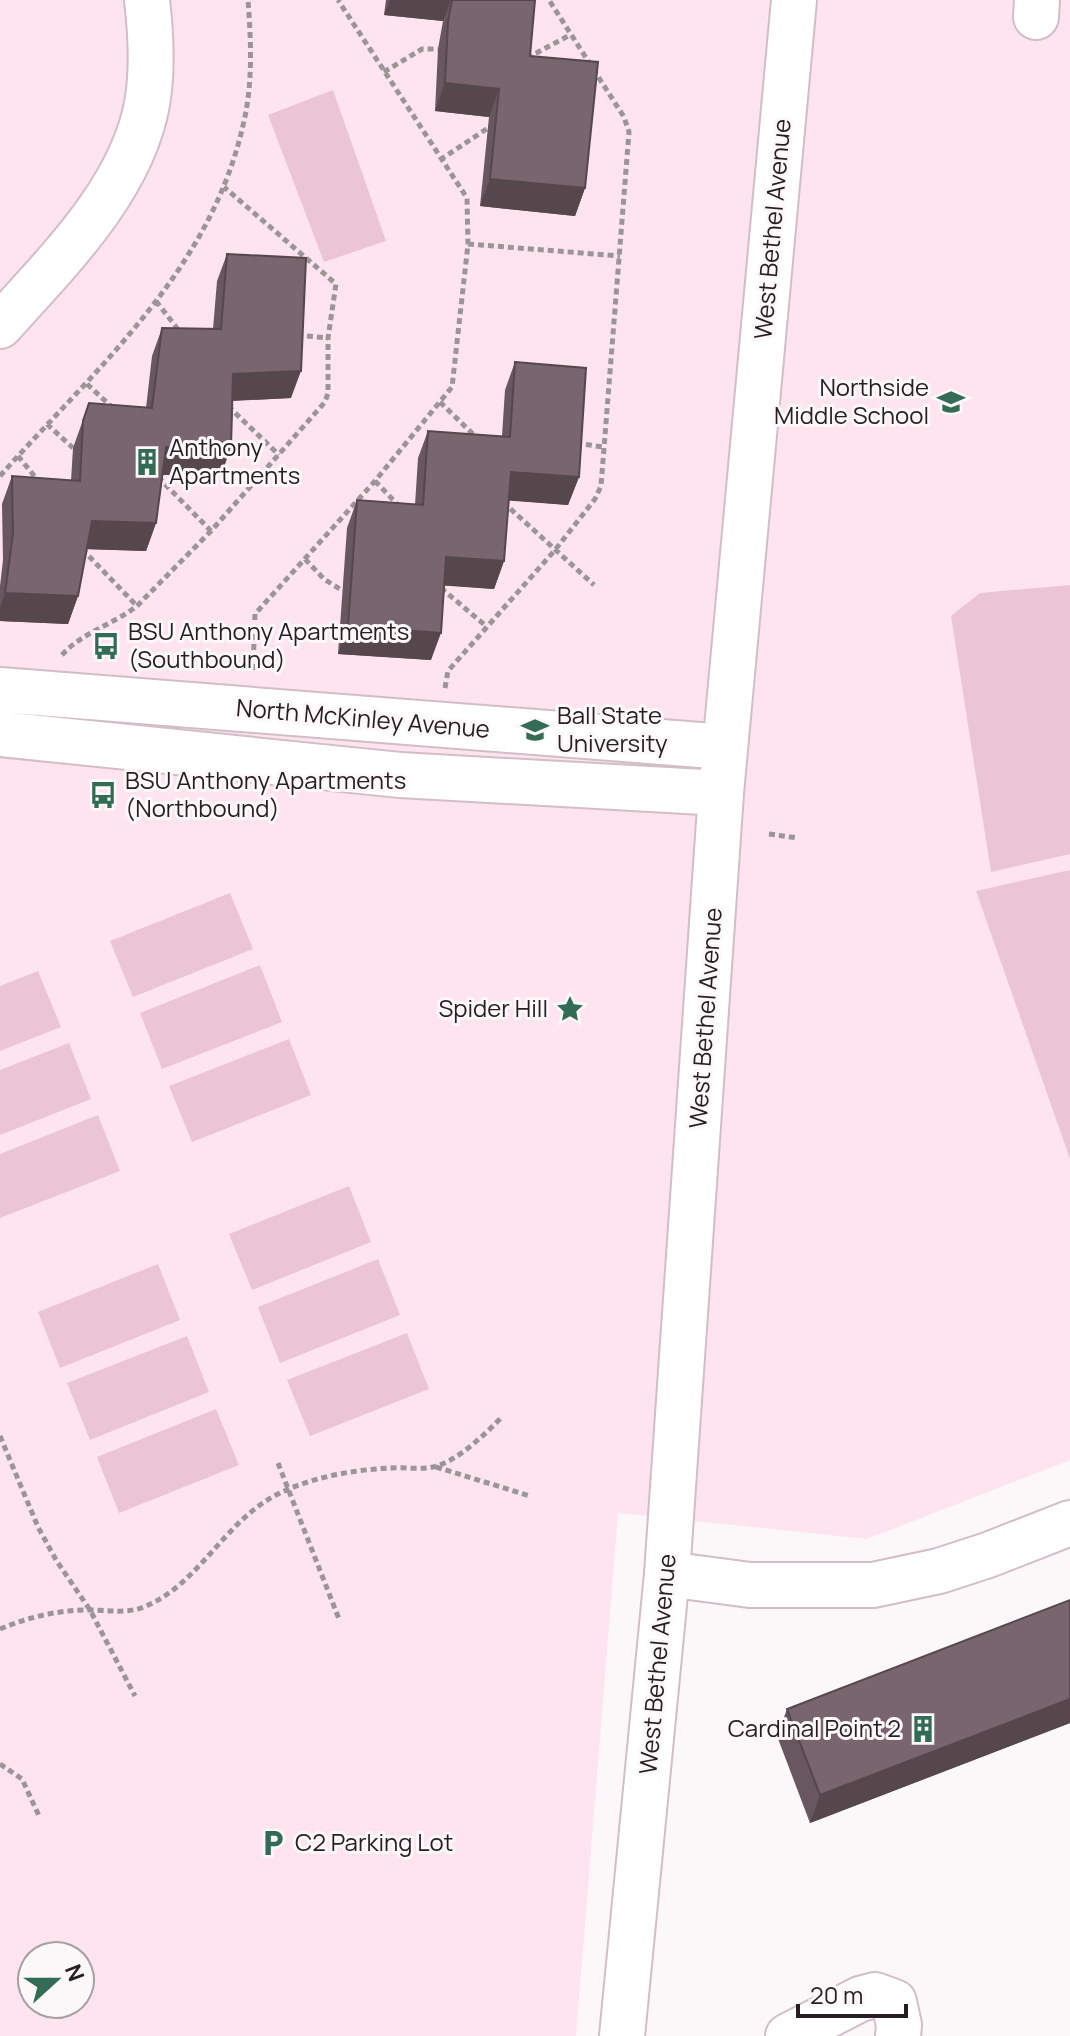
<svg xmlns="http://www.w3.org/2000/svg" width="1070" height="2036" font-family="Manrope,sans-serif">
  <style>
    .built { fill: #fde4ee; fill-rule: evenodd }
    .green { fill: #ecc5d5 }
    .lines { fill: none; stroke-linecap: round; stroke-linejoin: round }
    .minor-casing { stroke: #d3bdc6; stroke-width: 48 }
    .major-casing { stroke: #d3bdc6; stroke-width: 48 }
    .path { stroke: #9b9597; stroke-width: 5; stroke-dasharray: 6 4; stroke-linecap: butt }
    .minor { stroke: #fff; stroke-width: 44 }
    .major { stroke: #fff; stroke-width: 44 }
    .wall { fill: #68575e }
    .shaded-wall { fill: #55474c }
    .building { fill: #79656d; stroke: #55474c; stroke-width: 2 }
    .labels { text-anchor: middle; stroke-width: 6; stroke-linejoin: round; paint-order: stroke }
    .street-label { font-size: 24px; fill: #261e21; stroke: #fcf7f9 }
    .poi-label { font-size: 24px; fill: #261e21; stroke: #fcf7f9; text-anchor: start }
  </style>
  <rect width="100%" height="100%" fill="#fcf7f9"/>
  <path class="built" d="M0,0h1070v1460l-203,79 -249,-26 -42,523h-576zM32,1956h48v48h-48z"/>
  <path class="green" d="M333,90l53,151 -62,21 -56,-147z
    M1070,585v269l-79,18 -40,-256 29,-23z
    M1070,870v289l-94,-268z
    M230,893l23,56 -120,48 -23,-56z
    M260,965l22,57 -120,47 -22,-56z
    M38,971l23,56 -61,24v-65z
    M289,1039l22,56 -119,47 -23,-56z
    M69,1043l22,56 -91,36v-65z
    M98,1115l22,56 -120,47v-64z
    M349,1186l22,56 -119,48 -23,-56z
    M378,1259l22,56 -120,48 -22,-56z
    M158,1264l22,56 -120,48 -22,-56z
    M407,1333l22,56 -119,47 -23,-56z
    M187,1336l22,56 -119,48 -23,-57z
    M216,1409l23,56 -120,48 -22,-56z"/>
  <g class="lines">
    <g class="minor-casing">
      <path id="minor" d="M1036,17l1,-17
        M0,326c56,-63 131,-135 147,-222 6,-34 4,-70 0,-104
        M667,1574l83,11h123l66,-14 49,-16 82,-32
        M788,2036l72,-37 15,-4 19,7 5,23 -1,11"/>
    </g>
    <g class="major-casing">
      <path id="major" d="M0,690l725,57
        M0,734l400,41 321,18
        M622,2036l45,-462 54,-781 73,-793"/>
    </g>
    <path class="path" d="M527,58l43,-23
      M384,72l38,-23h16
      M440,160l48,-32
      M468,244l152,12
      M156,301l24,31
      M297,335l31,3
      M87,384l26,24
      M440,402l37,36
      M228,406l51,49
      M47,424l26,24
      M576,443l27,4
      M18,456l22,27
      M0,476c97,-109 212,-206 244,-355 9,-40 7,-81 4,-121
      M158,477l53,54
      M375,481l24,25
      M503,502l91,83
      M82,549l55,57
      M305,559l19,20 19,12
      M441,588l45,38
      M62,655c19,-22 52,-31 75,-49l74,-75 114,-129 3,-9v-55l8,-54 -112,-97
      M253,670l2,-56 120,-133 77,-94 16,-143 -1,-46 -129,-198
      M445,688l3,-17 107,-121 40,-51 6,-13 28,-354 -5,-15 -75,-117
      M769,834l29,4
      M0,1436l38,91 18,33 34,50 45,86
      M278,1463l61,156
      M436,1467l94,29
      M0,1629c29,-12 58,-19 89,-19 19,0 36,4 55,-3 56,-23 80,-86 134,-113 34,-17 74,-24 112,-26 14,-1 30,2 43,-1 24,-5 52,-33 69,-50
      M0,1764l22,15 18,39"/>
    <use href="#minor" class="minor"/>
    <use href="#major" class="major"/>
  </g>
  <path class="wall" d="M386,0h149l-5,56 55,132 -10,28 -95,-10 9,-89 -54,-6 3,-62 5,-28 -59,-6z
    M227,254l64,144 -58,3 -2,46 -10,28h-58l-7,48 -10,28 -59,-2 -9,47 -10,28 -68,-3v-35l3,-26 -1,-56 10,-28 59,5 2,-33 16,-45 57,5 6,-52 10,-28 51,1 4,-48z
    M515,362l64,115 -11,28 -59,-5 -5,61 -10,28 -50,-4 -13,75 -93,-6 9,-126 10,-28 58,5 3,-47 10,-27 74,5 3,-46z
    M1070,1600v123l-260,100 -33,-87 10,-27z"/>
  <path class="shaded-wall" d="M390,0h61l-8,21 -59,-6z
    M445,83l54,6 -10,28 -54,-6z
    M490,179l95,9 -10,28 -95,-10z
    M301,371l-10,27 -68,3 10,-27z
    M166,447h65l-10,28h-65z
    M511,472l68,5 -11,28 -67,-5z
    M92,521l64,2 -10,28 -64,-2z
    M446,557l58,4 -10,28 -58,-4z
    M5,593l73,3 -10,28 -68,-3v-13z
    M348,626l93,7 -10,27 -93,-6z
    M1070,1699v24l-260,100 10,-28z"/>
  <path class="building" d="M452,0h83l-5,56 68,6 -13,126 -95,-9 9,-90 -54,-6 3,-62z
    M227,254l79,4 -5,113 -68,3 -2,73h-65l-10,76 -64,-2 -14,75 -73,-3 8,-60 -1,-57 68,5 3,-60 6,-18 63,5 10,-80 59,1z
    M515,362l71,6 -7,109 -68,-5 -7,89 -58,-4 -5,76 -93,-7 9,-126 66,5 5,-74 82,6z
    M1070,1600v99l-250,96 -33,-86z"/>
  <defs>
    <g id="school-bare" transform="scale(2.16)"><path d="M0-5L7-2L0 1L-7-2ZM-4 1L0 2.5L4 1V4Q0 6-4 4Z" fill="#326c55" stroke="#fcf7f9" stroke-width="2.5" paint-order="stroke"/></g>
    <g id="building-bare" transform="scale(2.16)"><path d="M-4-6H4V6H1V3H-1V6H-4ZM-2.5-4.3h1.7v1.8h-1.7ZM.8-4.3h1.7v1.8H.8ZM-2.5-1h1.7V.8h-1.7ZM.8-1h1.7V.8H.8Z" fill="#326c55" stroke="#fcf7f9" stroke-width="2.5" paint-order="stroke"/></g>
    <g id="bus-bare" transform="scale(2.16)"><path d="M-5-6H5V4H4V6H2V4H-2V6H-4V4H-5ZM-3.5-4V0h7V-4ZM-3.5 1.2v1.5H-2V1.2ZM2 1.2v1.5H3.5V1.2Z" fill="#326c55" stroke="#fcf7f9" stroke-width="2.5" paint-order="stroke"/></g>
    <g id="university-bare" transform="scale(2.16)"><path d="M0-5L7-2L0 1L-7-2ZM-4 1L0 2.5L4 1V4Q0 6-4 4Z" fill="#326c55" stroke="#fcf7f9" stroke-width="2.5" paint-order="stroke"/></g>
    <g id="sight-bare" transform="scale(2.16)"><path d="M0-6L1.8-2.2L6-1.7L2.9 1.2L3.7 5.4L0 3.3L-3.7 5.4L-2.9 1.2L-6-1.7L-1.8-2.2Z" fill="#326c55" stroke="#fcf7f9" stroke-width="2.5" paint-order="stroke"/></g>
    <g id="parking-bare" transform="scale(2.16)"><path d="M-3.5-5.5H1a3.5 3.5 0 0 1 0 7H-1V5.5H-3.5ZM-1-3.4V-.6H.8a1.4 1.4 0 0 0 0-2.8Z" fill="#326c55" stroke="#fcf7f9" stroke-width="2.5" paint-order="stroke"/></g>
  </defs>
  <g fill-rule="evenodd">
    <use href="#school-bare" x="951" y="402"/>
    <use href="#building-bare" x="147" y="462"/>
    <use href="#bus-bare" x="106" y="646"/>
    <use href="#university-bare" x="535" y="730"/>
    <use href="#bus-bare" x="103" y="795"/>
    <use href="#sight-bare" x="570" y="1009"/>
    <use href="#building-bare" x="923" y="1729"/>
    <use href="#parking-bare" x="273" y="1843"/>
  </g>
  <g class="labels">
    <g class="street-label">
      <text transform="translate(773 229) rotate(-85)" y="8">West Bethel Avenue</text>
      <text transform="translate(363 719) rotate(5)" y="8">North McKinley Avenue</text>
      <text transform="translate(706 1018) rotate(-86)" y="8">West Bethel Avenue</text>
      <text transform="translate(658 1664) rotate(-85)" y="8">West Bethel Avenue</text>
    </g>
    <g class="poi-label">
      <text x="929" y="396" text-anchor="end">Northside<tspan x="929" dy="28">Middle School</tspan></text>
      <text x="169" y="456">Anthony<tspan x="169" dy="28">Apartments</tspan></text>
      <text x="128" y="640">BSU Anthony Apartments<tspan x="128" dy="28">(Southbound)</tspan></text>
      <text x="557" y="724">Ball State<tspan x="557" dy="28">University</tspan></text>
      <text x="125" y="789">BSU Anthony Apartments<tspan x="125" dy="28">(Northbound)</tspan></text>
      <text x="548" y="1017" text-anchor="end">Spider Hill</text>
      <text x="901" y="1737" text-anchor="end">Cardinal Point 2</text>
      <text x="295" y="1851">C2 Parking Lot</text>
    </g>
  </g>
  <g transform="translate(56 1980) rotate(69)"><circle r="38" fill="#fcf7f9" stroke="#a6a0a3" stroke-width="2"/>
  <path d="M0-6L14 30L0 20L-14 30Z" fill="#326c55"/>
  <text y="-12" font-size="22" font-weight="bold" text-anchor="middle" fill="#261e21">N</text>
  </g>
  <path d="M798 2004v12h108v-12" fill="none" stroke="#261e21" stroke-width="4"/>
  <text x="810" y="2004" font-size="24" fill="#261e21" stroke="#fcf7f9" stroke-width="6" paint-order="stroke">20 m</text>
</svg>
